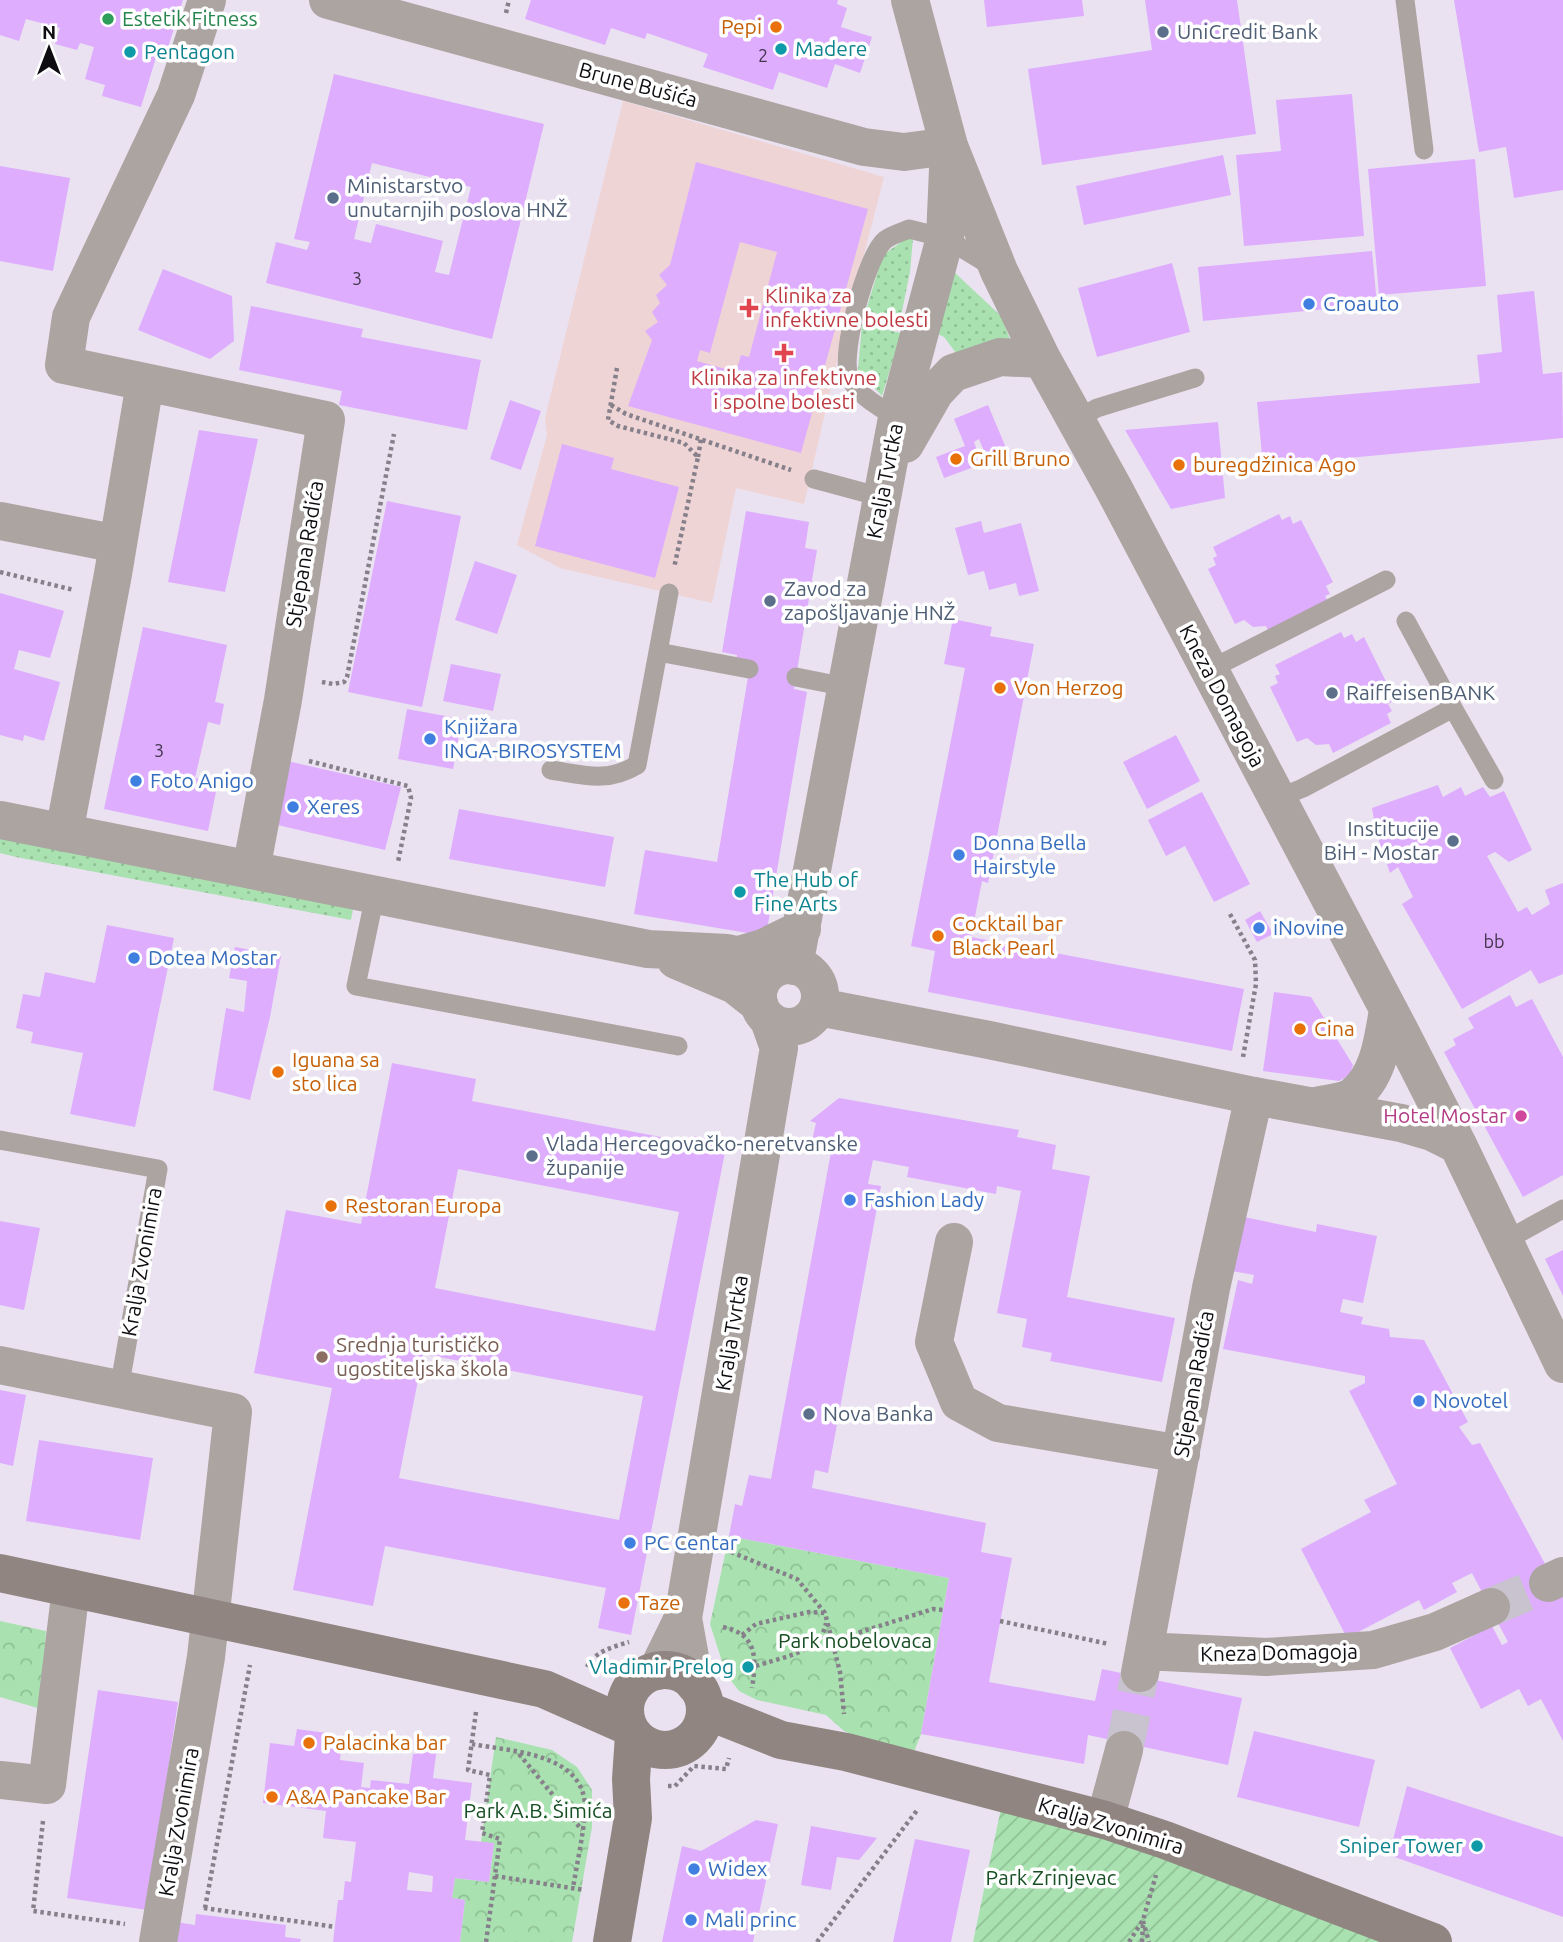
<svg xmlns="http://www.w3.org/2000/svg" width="1563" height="1942" font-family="Ubuntu,sans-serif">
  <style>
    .medical { fill: #efd4d5 }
    .grass { fill: url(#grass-dots) }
    .park { fill: url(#park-crowns) }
    .garden { fill: url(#garden-furrows) }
    .building { fill: #deadfe; fill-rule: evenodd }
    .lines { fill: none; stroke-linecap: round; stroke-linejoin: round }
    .minor-tunnel { stroke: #c9c2cf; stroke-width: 38; stroke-dasharray: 38 19; stroke-linecap: butt }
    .path { stroke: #85808a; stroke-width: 4.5; stroke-dasharray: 3.5 3.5; stroke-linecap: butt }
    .service { stroke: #aca4a1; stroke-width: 19 }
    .minor { stroke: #aca4a1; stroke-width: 38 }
    .tertiary { stroke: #aca4a1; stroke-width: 38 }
    .secondary { stroke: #908580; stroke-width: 38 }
    .leisure-dot { fill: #2e9e5b; stroke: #fff; stroke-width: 2.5 }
    .food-dot { fill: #e8710a; stroke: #fff; stroke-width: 2.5 }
    .service-dot { fill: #5c6f8a; stroke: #fff; stroke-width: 2.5 }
    .culture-dot { fill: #0f9aa8; stroke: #fff; stroke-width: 2.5 }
    .shop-dot { fill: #3f7fe0; stroke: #fff; stroke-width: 2.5 }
    .health-dot { fill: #e0444e; stroke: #fff; stroke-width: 2.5 }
    .hotel-dot { fill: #d1479c; stroke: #fff; stroke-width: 2.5 }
    .education-dot { fill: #8d6e63; stroke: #fff; stroke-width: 2.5 }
    .labels { text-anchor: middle; stroke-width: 7; stroke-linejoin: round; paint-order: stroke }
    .number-label { font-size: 18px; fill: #44354d }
    .leisure-label { font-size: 21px; fill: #27864d; stroke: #fff; text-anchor: start }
    .food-label { font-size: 21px; fill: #c56008; stroke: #fff; text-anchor: start }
    .service-label { font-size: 21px; fill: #4e5e75; stroke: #fff; text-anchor: start }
    .culture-label { font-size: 21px; fill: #0d838f; stroke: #fff; text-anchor: start }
    .street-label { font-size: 21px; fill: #100d12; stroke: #fff }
    .health-label { font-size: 21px; fill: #be3a42; stroke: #fff; text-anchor: start }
    .shop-label { font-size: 21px; fill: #366cbe; stroke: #fff; text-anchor: start }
    .hotel-label { font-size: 21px; fill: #b23c85; stroke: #fff; text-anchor: end }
    .education-label { font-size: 21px; fill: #785e54; stroke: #fff; text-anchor: start }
    .park-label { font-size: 21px; fill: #174f24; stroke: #fff }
  </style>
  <defs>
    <pattern id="grass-dots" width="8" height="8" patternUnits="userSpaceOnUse" patternTransform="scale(1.75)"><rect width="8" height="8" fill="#a9e2b0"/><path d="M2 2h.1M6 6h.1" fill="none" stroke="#90c196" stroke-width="1.8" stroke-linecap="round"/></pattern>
    <pattern id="park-crowns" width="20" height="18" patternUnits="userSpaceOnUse" patternTransform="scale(1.75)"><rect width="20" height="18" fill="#a9e2b0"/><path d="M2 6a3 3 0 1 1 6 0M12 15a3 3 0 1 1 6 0" fill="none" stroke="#90c196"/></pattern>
    <pattern id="garden-furrows" width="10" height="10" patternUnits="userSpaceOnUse" patternTransform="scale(1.75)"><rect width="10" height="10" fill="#a9e2b0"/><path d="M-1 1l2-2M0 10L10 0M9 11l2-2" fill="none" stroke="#90c196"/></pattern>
  </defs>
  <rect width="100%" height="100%" fill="#eae2f0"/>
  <path class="medical" d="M623,101l261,76 -44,171 -36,156 -68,-16 -24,115 -152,-35 -43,-23 30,-110 -2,-17z"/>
  <path class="grass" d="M907,238h6l-3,34 -10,49 -34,-11 17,-55z
    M953,271l48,45 12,31 -51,14 -18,-24 -10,-5z
    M862,324l39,9 -19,63 -24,-26z
    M0,834l354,69 -3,17 -335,-63 -16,-4z"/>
  <path class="park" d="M729,1536l220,42 -28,156 -7,18 -42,-8 -28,-13 -18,-16 -69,-15 -18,-9 -13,-17 -16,-50z
    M0,1621l46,10 -5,78 -41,-12z
    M496,1737l56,13 25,17 15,23v37l-20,115h-112l5,-42 -13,-2 3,-20 34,4 5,-38 -13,-2z"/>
  <path class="garden" d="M1004,1794l429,148h-460z"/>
  <path class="building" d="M0,0h183l-18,57 -8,-3 -16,53 -39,-11 3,-11 -20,-6 9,-32 -14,-4 -3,7 -22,-6 5,-16 -34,-9 -7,22 -19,-6z
    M531,0h307l-1,4 10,4 -6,19 31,10 -12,36 -25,-9 -8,24 -48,-16 -6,18 -70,-23 5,-13 -61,-21 -2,6 -34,-11 -6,17 -80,-26z
    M984,0h98l2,16 -97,11z
    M1145,0h92l19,134 -214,31 -14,-96 124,-19z
    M1454,0h109v190l-49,8 -8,-51 -27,5z
    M334,74l210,50 -52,215 -226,-56 10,-41 31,8 3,-8 -16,-3zM372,163l99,24 -22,88 -14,-3 8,-31 -67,-17 -5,19 -17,-4z
    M1352,94l12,142 -120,10 -8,-91 45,-4 -5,-51z
    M1223,155l8,40 -147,30 -8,-39z
    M1475,159l11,127 -107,9 -11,-126z
    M696,162l172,47 -67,244 -173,-47 24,-66 -7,-9 13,-9 -6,-10 8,-9 -4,-8 11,-10 -8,-10 11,-10zM740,242l37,10 -28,105 -8,-2 -5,17 -39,-11 3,-11 10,3z
    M0,166l70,12 -17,93 -53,-10z
    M1372,251l5,53 -174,17 -5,-54z
    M1172,263l18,69 -93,25 -19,-69z
    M163,269l69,27 2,45 -24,18 -72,-29z
    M1534,291l9,83 19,-2 1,66 -300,28 -6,-64 223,-19 -3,-28 25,-3 -5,-57z
    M251,306l112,23 -2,8 120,23 -14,70 -128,-25 3,-14 -103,-21z
    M510,400l31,11 -20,59 -31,-11z
    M988,405l21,50 -20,9 -10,-25 -5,3 8,22 -38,14 -8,-21 29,-11 -11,-27z
    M1218,422l7,76 -54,11 -46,-79z
    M199,430l59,9 -33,153 -57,-10z
    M562,444l52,14 -3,11 68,18 -24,91 -120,-32z
    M387,501l74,15 -39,191 -74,-15z
    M746,511l63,11 -4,26 12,2 -23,139 13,3 -41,244 -132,-22 11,-64 72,12 33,-197 -14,-2 1,-8 -15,-3z
    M1279,514l3,6 8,-4 3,8 8,-4 32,62 -7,4 4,8 -5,2 5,10 -60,29 -4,-9 -13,1 -9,-7 -9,4 -27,-55 8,-4 -3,-7 4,-2 -4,-9z
    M981,521l3,12 37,-10 18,68 -20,5 -3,-13 -27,7 -5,-19 -16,4 -13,-47z
    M475,561l42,14 -20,59 -42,-14z
    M0,593l64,18 -14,47 -31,-8 -5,19 46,13 -16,59 -20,-6 -1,6 -23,-6z
    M953,619l39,8 -2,9 44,8 -46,239 -6,-2 -11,56 273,52 -12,62 -304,-59 7,-41 -24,-5 54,-278 -21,-4z
    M143,627l84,18 -12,57 9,2 -4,21 -12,-3 -13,56 23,4 -10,49 -104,-22z
    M1341,632l3,6 8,-4 4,8 8,-5 31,63 -7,4 4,7 -5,3 4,9 -58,30 -4,-9 -13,1 -9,-7 -10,4 -27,-55 8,-4 -3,-7 5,-2 -5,-9z
    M451,664l50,10 -8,37 -50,-10z
    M407,709l55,10 -9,50 -55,-10z
    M1176,735l24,46 -53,28 -24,-47z
    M283,760l118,27 -16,63 -116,-27z
    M1438,785l5,12 18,-10 4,9 18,-9 7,10 14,-6 28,59 -23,12 -14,-10 -8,4 31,56 9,-5 5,8 18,-11 -5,-14 18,-7v91l-24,10 -8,-14 -69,39 -60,-105 11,-7 -15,-30 -8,6 -14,-41 -4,-24z
    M1202,792l48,92 -36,18 -29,-56 -19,10 -18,-36z
    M459,809l155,28 -9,50 -156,-28z
    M1260,911l13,23 -16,8 -12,-22z
    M107,925l67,13 -39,189 -65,-13 13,-61 -52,-10 2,-11 -17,-4 7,-34 17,3 5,-25 50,11z
    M235,947l46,9 -11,61 -20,83 -37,-10 13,-82 18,4 3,-31 -18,-3z
    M1274,992l37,5 42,68 -3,10 -11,6 -76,-10z
    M1510,995l6,12 16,-8 31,58v118l-40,22 -79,-145 12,-7 -3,-6 21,-11 -6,-10z
    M392,1063l84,16 -4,22 220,42 2,-7 33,6 -96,493 -33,-7 8,-40 -221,-42 -12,60 -80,-16 39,-202 -78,-15 32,-163 75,14zM458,1169l221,43 -24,119 -220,-43zM423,1354l220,42 -24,124 -220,-42z
    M839,1098l180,32 -2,7 39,8 -4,24 38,7 -23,121 108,21 -13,64 -112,-21 2,-8 -30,-6 5,-28 -30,-6 24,-122 -24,-5 -1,8 -89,-17 2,-10 -36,-7 -5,24 13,2 -53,287 -13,-3 -3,18 174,35 -5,29 31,6 -23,124 106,19 7,-32 140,29 -14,67 -140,-30 -4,29 -163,-30 28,-156 -220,-42 6,-32 7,2 7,-31 22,4 60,-327 -21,-3 6,-26 -6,-2z
    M1244,1217l72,15 1,-8 60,12 -14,67 -20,-4 -3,13 23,5 -2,7 28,5 1,8 34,3 44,82 -9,5 13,18 8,-2 78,145 5,10v143l-22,-42 -13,7 -9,-17 -38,20 -31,-61 42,-22 10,19 6,-3 -36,-69 -20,10 5,9 -33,18 -5,-10 -72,38 -46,-89 70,-37 -7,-12 33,-16 -48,-93 16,-8v-7l-142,-27 15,-69 14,4 2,-9 -22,-4z
    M0,1221l40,7 -16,82 -24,-5z
    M1563,1250v46l-18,-37z
    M0,1390l26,5 -13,71 -13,-3z
    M39,1440l114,18 -13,82 -114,-19z
    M98,1690l80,12 -31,208 -80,-12z
    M297,1729l29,4 -2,15 17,2 -1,10 24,3 -3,24 9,1 1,-8 38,4 4,-30h4l1,-16 20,2 -5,38 39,5 -7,57 29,3 -5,39 -34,-4 -3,20 13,2 -5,42h-127l5,-42h5l2,-19 6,1 5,-40 -33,-4 3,-27 -63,-8 7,-60 24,3zM409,1872l24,4 -1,16 -25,-2z
    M1254,1731l121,29 -16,67 -122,-30z
    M1407,1786l156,51v80l-174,-62z
    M756,1820l22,4 -25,118h-91l20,-96 19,5z
    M811,1826l66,12 -18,22 -22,-3 -6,33 -30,-5z
    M915,1839l55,11 -19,92h-58z
    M196,1914l90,11 -1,12 16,2 -1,3h-132l2,-21 25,4z"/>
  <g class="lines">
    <path class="minor-tunnel" d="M1491,1607l57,-24
      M1124,1750l16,-77"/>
    <path class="path" d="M506,13l3,-13
      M617,368l-9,52 10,6 66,17 14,14 -24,111
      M611,405l15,9 165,56
      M698,457l3,-18
      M0,572l74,18
      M322,682l11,2 11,-2 3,-5 47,-243
      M309,761l99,25 3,12 -13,64
      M1230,914l25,46 1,24 -13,73
      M731,1552l66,27 28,34 15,59 4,42
      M1000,1621l109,23
      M723,1627c34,7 34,31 29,61
      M742,1635l14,-11 53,-12 15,1
      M832,1641l101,-32 10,1
      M756,1666c25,-9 65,-13 70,-43
      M587,1667c8,-16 26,-20 42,-25
      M476,1712l-8,58 22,5 -8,58 18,6 -14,103
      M472,1744c42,8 116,9 113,68 -2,25 -8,51 -12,76
      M519,1754l63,76
      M668,1786h7l19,-20 32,3 3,-11
      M43,1821l-10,90 92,13
      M495,1876l89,14
      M204,1908l131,19
      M205,1908l45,-243
      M1143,1921l6,21
      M817,1942l101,-133
      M1129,1942l14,-22 13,-45
      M1142,1942l1,-17"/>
    <path class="service" d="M1405,0l19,150
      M897,418c-17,-11 -41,-23 -48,-43 -9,-22 18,-120 36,-135 6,-5 17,-8 24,-11l36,9 48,29
      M1075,420l22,-12 98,-30
      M814,479l67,18
      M658,652l11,-59
      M1209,670l177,-90
      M796,677l50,10
      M1453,708l41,72
      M551,770c33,5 56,13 86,-5l21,-113 91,17
      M1276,799l27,-11 150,-80 -47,-87
      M375,895l-19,91 322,60
      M0,1140l158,29 -39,220
      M1503,1242l60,-33"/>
    <path class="minor" d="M207,0l-31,95 -105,222 -7,48 262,55 -43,280 -32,170
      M328,0l536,147 40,5 45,-6
      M0,521l118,23
      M0,820l648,129 79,4 45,10
      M64,833l49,-259 32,-191
      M676,960l59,25 24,19
      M954,1242l-20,100 25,60 39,21 183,31
      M0,1365l233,47 -27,245 -48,285
      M1548,1583l15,-7
      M1144,1651l122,6 107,-7 62,-18 56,-25
      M1140,1673l71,-385 43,-192
      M0,1780l47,5 24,-197
      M1105,1820l19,-70"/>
    <path class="tertiary" d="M949,146l50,125 43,88 72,130 289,548 55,108 105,219
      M905,444l30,-52 18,-19 47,-16 42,2
      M739,955l24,-7 39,-19
      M758 996a31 31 0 1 1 62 0a31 31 0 1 1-62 0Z
      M794,966l103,-548 48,-180 4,-92 -39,-146
      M819,1007l170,33 265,56 147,27 31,9 26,13
      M1315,1106c11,-3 29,-3 38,-10 26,-19 30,-57 35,-86
      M683,1618l12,67
      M657,1671l26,-53 94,-559 2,-11 -10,-28"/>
    <path class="secondary" d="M0,1573l544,116 84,37
      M625 1710a40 40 0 1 1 80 0a40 40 0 1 1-80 0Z
      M705,1710l76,30 65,12 259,68 60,20 268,102
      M612,1942l21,-124 -2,-39 3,-44"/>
  </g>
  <circle class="leisure-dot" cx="108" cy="19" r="7"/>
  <g class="food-dot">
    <circle cx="776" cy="27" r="7"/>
    <circle cx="956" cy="459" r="7"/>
    <circle cx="1179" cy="465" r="7"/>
    <circle cx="1000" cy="688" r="7"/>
    <circle cx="938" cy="936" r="7"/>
    <circle cx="1300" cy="1029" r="7"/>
    <circle cx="278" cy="1072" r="7"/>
    <circle cx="331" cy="1206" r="7"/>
    <circle cx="624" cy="1603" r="7"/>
    <circle cx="309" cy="1743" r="7"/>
    <circle cx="272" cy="1797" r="7"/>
  </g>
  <g class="service-dot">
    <circle cx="1163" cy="32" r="7"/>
    <circle cx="333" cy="198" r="7"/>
    <circle cx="770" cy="601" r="7"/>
    <circle cx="1332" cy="693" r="7"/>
    <circle cx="1453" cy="841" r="7"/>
    <circle cx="532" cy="1156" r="7"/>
    <circle cx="809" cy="1414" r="7"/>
  </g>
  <g class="culture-dot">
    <circle cx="781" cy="49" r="7"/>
    <circle cx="130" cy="52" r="7"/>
    <circle cx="740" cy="892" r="7"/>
    <circle cx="748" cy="1667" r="7"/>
    <circle cx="1477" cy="1846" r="7"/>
  </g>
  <g class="shop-dot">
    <circle cx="1309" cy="304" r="7"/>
    <circle cx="430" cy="739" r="7"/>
    <circle cx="136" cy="781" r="7"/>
    <circle cx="293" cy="807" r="7"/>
    <circle cx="959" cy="855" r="7"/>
    <circle cx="1259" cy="928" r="7"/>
    <circle cx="134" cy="958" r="7"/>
    <circle cx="850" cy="1200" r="7"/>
    <circle cx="1419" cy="1401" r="7"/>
    <circle cx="630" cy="1543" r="7"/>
    <circle cx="694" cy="1869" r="7"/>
    <circle cx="691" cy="1920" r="7"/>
  </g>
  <g class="health-dot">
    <path d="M745.5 297.5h7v7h7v7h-7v7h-7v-7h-7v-7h7z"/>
    <path d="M780.5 342.5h7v7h7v7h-7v7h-7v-7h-7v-7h7z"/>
  </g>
  <circle class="hotel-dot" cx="1521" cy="1116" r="7"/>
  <circle class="education-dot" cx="322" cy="1357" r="7"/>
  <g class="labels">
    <g class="number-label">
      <text x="763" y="62">2</text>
      <text x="357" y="285">3</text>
      <text x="159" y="757">3</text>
      <text x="1494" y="948">bb</text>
    </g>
    <g class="leisure-label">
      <text x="122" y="26">Estetik Fitness</text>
    </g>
    <g class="food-label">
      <text x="762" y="34" text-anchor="end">Pepi</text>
      <text x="970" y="466">Grill Bruno</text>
      <text x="1193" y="472">buregdžinica Ago</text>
      <text x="1014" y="695">Von Herzog</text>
      <text x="952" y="931">Cocktail bar<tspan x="952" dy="24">Black Pearl</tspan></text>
      <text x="1314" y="1036">Cina</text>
      <text x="292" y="1067">Iguana sa<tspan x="292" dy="24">sto lica</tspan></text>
      <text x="345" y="1213">Restoran Europa</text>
      <text x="638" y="1610">Taze</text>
      <text x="323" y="1750">Palacinka bar</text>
      <text x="286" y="1804">A&amp;A Pancake Bar</text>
    </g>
    <g class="service-label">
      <text x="1177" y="39">UniCredit Bank</text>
      <text x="347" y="193">Ministarstvo<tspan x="347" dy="24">unutarnjih poslova HNŽ</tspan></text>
      <text x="784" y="596">Zavod za<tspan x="784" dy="24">zapošljavanje HNŽ</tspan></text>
      <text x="1346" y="700">RaiffeisenBANK</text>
      <text x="1439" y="836" text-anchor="end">Institucije<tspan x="1439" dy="24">BiH - Mostar</tspan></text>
      <text x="546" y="1151">Vlada Hercegovačko-neretvanske<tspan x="546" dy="24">županije</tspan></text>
      <text x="823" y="1421">Nova Banka</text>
    </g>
    <g class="culture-label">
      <text x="795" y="56">Madere</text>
      <text x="144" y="59">Pentagon</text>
      <text x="754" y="887">The Hub of<tspan x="754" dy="24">Fine Arts</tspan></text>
      <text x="734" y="1674" text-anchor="end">Vladimir Prelog</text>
      <text x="1463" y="1853" text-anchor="end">Sniper Tower</text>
    </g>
    <g class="street-label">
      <text transform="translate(638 85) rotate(15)" y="7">Brune Bušića</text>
      <text transform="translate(885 481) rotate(-79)" y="7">Kralja Tvrtka</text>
      <text transform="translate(305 554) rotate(-81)" y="7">Stjepana Radića</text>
      <text transform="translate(1222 696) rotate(62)" y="7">Kneza Domagoja</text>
      <text transform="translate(142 1262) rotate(-80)" y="7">Kralja Zvonimira</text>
      <text transform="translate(732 1333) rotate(-81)" y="7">Kralja Tvrtka</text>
      <text transform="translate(1194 1384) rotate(-80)" y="7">Stjepana Radića</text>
      <text transform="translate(1279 1653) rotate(-1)" y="7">Kneza Domagoja</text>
      <text transform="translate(179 1822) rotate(-80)" y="7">Kralja Zvonimira</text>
      <text transform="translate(1111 1826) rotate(17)" y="7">Kralja Zvonimira</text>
    </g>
    <g class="health-label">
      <text x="765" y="303">Klinika za<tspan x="765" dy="24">infektivne bolesti</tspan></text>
      <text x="784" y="385" text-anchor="middle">Klinika za infektivne<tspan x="784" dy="24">i spolne bolesti</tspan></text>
    </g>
    <g class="shop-label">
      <text x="1323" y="311">Croauto</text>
      <text x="444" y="734">Knjižara<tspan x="444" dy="24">INGA-BIROSYSTEM</tspan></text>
      <text x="150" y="788">Foto Anigo</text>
      <text x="307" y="814">Xeres</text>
      <text x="973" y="850">Donna Bella<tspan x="973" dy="24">Hairstyle</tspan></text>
      <text x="1273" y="935">iNovine</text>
      <text x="148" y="965">Dotea Mostar</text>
      <text x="864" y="1207">Fashion Lady</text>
      <text x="1433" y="1408">Novotel</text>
      <text x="644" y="1550">PC Centar</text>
      <text x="708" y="1876">Widex</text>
      <text x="705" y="1927">Mali princ</text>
    </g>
    <g class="hotel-label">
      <text x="1507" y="1123">Hotel Mostar</text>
    </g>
    <g class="education-label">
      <text x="336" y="1352">Srednja turističko<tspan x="336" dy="24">ugostiteljska škola</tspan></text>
    </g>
    <g class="park-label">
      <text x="855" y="1648">Park nobelovaca</text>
      <text x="538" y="1818">Park A.B. Šimića</text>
      <text x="1051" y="1885">Park Zrinjevac</text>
    </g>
  </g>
  <g transform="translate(49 49)" stroke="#ffffff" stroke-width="5" paint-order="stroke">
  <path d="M0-5L12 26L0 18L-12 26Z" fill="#100d12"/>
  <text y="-10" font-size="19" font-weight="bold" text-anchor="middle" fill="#100d12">N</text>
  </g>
</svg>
